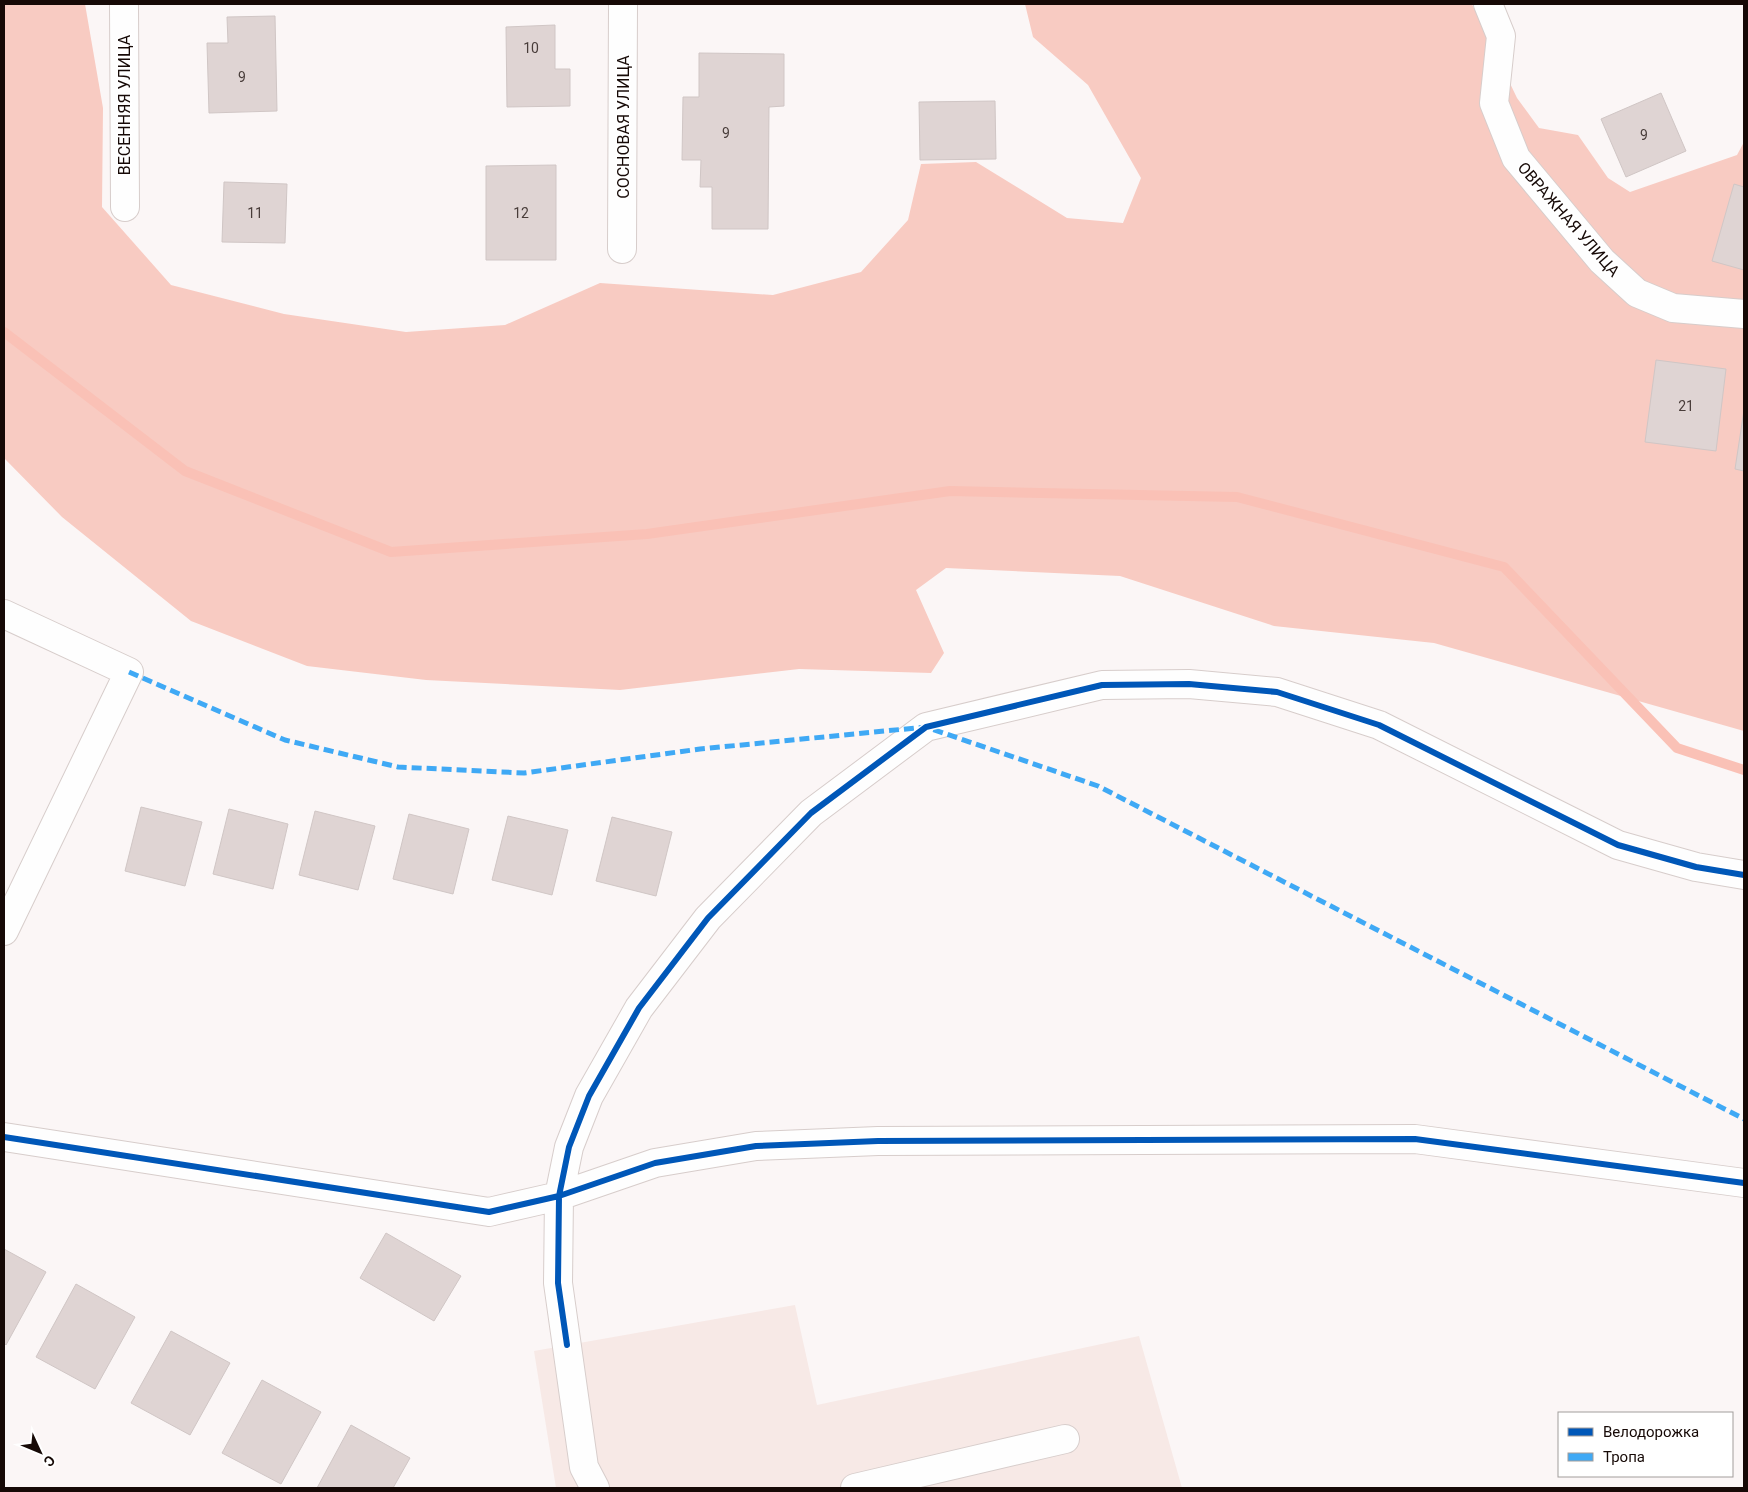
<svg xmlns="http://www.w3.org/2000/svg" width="1748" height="1492" font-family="Roboto,sans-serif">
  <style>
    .built { fill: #f7e9e6 }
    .forest { fill: #f8cbc2 }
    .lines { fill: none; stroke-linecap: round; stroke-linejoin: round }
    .stream { stroke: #fac1b6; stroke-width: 10 }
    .building { fill: #dfd4d3; stroke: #d0c6c5 }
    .minor-casing { stroke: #d7cdcb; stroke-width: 30 }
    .minor { stroke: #fefefe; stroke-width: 28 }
    .quiet { stroke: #3fa9f5; stroke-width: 5; stroke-dasharray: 10 5; stroke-linecap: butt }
    .cycleway-casing { stroke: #fff; stroke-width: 9 }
    .cycleway { stroke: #0057b8; stroke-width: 6 }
    .labels { text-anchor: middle; stroke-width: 4; stroke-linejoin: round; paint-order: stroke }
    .number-label { font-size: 14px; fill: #483c39 }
    .street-label { font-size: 16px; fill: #160906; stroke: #fff }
  </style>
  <rect width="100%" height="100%" fill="#fbf6f6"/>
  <path class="built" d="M795,1305l22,100 322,-69 43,152h-626l-22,-137z"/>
  <path class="forest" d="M4,4h81l18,104 -1,99 69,78 113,29 122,18 99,-7 95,-42 173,12 88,-23 47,-52 13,-56 55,-2 91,56 56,5 18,-45 -53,-93 -55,-48 -8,-33h447l45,94 22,30 39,7 30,43 22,14 107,-37 7,-13v589l-310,-88 -160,-17 -154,-50 -174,-8 -30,22 28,63 -13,20 -132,-4 -179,21 -194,-10 -119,-14 -116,-45 -129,-104 -58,-59z"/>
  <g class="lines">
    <path class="stream" d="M4,332l181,139 206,81 256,-18 303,-43 287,6 267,70 173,181 67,22"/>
  </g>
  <path class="building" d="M275,16l2,95 -68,2 -2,-70h21l-1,-26z
    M555,25v44h15v37l-63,1 -1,-80z
    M699,53l85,1v52l-15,1 -1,122h-56v-42h-12l1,-27h-19l1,-63h16z
    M1661,93l25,58 -60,26 -25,-58z
    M995,101l1,58 -76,1 -1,-58z
    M556,165v95h-70v-94z
    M224,182l63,2 -2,59 -63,-1z
    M1734,184l10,3v83l-32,-9z
    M1656,360l70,9 -10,82 -71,-9z
    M1744,410v61l-9,-2z
    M141,807l61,15 -17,64 -60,-15z
    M229,809l59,15 -15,65 -60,-15z
    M315,811l60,15 -17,64 -59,-15z
    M409,814l60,15 -16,65 -60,-15z
    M508,816l60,14 -16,65 -60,-15z
    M612,817l60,15 -16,64 -60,-15z
    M386,1233l75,43 -27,45 -74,-43z
    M4,1249l42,23 -40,73 -2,-2z
    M76,1284l59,33 -40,72 -59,-32z
    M171,1331l59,32 -40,72 -59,-32z
    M262,1380l59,32 -40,72 -59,-31z
    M351,1425l59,33 -17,30h-76z"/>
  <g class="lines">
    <g class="minor-casing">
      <path id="minor" d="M124,4l1,203
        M1488,4l13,32 -7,67 22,55 86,103 35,32 36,15 71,6
        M622,249l1,-245
        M4,614l125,58 -125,259
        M4,1137l485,75 70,-16 96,-33 101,-17 122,-5 537,-2 329,44
        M595,1488l-11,-21 -26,-184 1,-87 10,-49 20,-51 50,-88 69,-90 103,-105 115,-86 176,-42 87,-1 88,8 102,33 239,120 78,22 48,8
        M855,1488l210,-49"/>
    </g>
    <use href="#minor" class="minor"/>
    <path class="quiet" d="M129,672l156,68 113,27 126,6 176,-24 226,-22 172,59 646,333"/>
    <g class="cycleway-casing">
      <path id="cycleway" d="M4,1137l485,75 70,-16 96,-33 101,-17 122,-5 537,-2 329,44
        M567,1345l-9,-62 1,-87 10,-49 20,-51 50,-88 69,-90 103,-105 115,-86 176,-42 87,-1 88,8 102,33 239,120 78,22 48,8"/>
    </g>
    <use href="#cycleway" class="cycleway"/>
  </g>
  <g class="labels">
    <g class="number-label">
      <text x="531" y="53">10</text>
      <text x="242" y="82">9</text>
      <text x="726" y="138">9</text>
      <text x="1644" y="140">9</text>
      <text x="255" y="218">11</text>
      <text x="521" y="218">12</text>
      <text x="1686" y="411">21</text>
    </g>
    <g class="street-label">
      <text transform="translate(124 105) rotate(-90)" y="6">ВЕСЕННЯЯ УЛИЦА</text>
      <text transform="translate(623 127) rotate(-90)" y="6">СОСНОВАЯ УЛИЦА</text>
      <text transform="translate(1569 219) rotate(49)" y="6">ОВРАЖНАЯ УЛИЦА</text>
    </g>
  </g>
  <rect width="1748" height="1492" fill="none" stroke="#160906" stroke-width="10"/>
  <rect x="1558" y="1412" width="175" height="65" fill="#ffffff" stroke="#a29d9b"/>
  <rect x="1568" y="1428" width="25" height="8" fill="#0057b8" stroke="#a29d9b"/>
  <text x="1603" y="1437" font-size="15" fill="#160906">Велодорожка</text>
  <rect x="1568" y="1453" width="25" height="8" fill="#3fa9f5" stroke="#a29d9b"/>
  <text x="1603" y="1462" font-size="15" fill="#160906">Тропа</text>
  <g transform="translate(40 1452) rotate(134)" stroke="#ffffff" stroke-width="4" paint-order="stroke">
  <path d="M0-4L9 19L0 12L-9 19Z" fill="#160906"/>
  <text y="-8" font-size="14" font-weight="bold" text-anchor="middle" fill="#160906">С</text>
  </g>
</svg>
